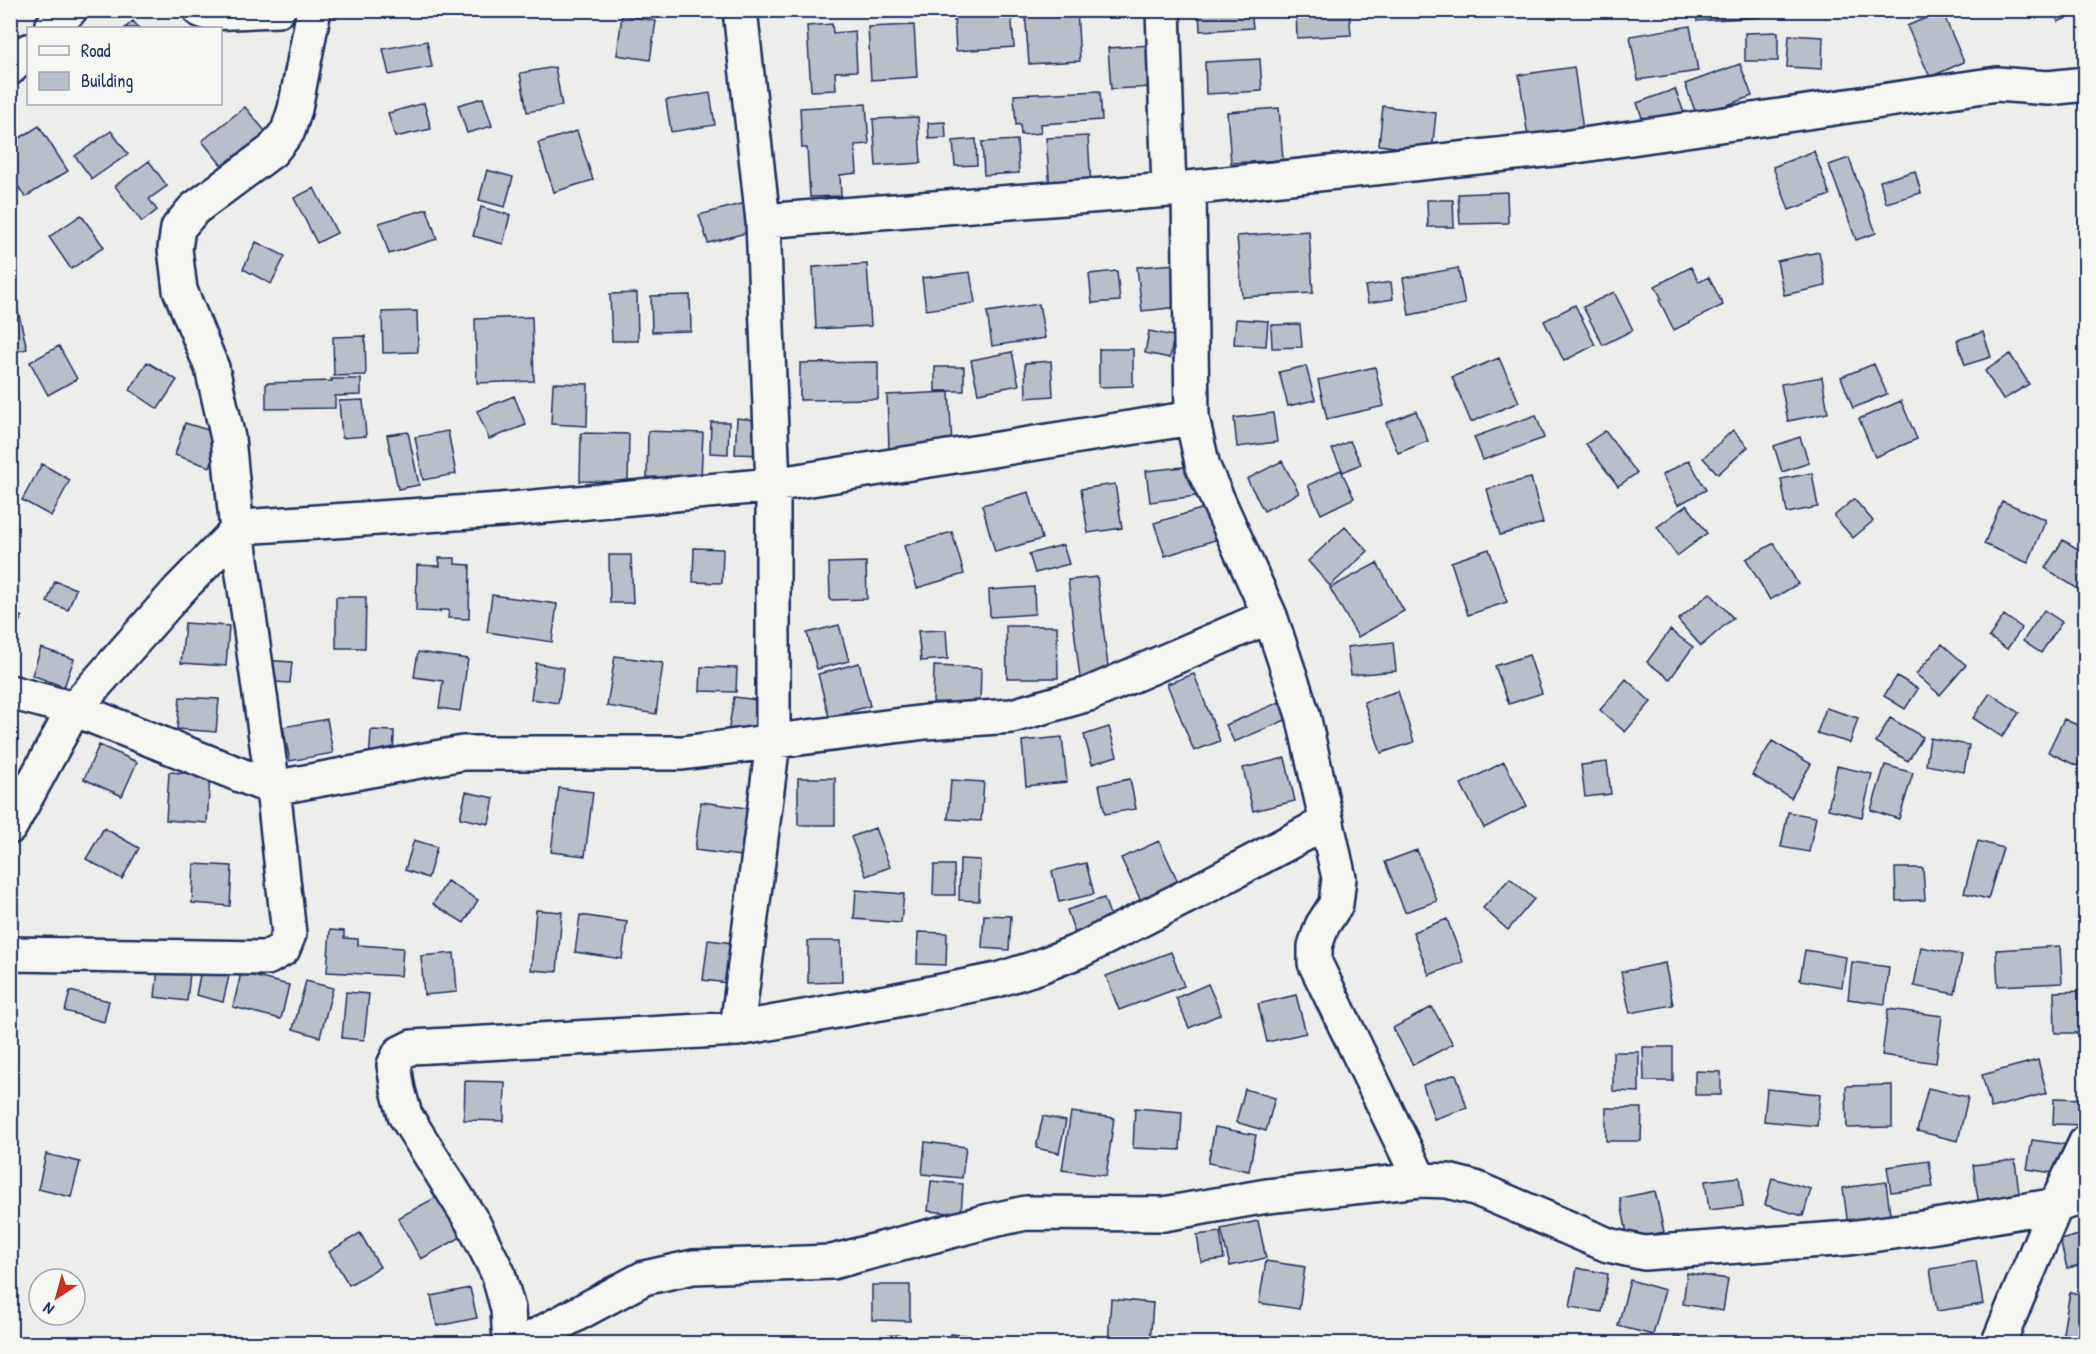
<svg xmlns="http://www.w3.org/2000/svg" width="2096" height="1354" font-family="'Patrick Hand',sans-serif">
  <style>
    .building { fill: #b9bfc8; stroke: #1b2f5e; stroke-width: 1.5 }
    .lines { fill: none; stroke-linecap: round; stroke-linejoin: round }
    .minor-casing { stroke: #1b2f5e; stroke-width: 38 }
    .minor { stroke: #f6f6f2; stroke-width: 33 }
  </style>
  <rect width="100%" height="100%" fill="#edeeec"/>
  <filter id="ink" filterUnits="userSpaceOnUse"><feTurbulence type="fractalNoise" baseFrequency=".0167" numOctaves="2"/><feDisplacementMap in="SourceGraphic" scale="12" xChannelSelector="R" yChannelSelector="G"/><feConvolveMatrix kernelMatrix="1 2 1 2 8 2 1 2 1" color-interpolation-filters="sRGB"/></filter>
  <g filter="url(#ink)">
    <path class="building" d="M1011,10l3,37 -58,4 -2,-37z
      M1077,10l3,51 -51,3 -4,-53z
      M1199,10h52l2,18 -53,3z
      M1296,10h53l2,25 -54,3z
      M1382,10h40l1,4 -41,2z
      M1696,10h65l1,7 -65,4z
      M2053,10h30l-25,12z
      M1942,11l22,51 -34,15 -23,-51z
      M622,15l34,6 -6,39 -33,-5z
      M133,21l6,7h-14z
      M832,24l1,9 22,-2 2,40 -22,1 1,18 -25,1 -4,-65z
      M914,25l3,52 -46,3 -3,-53z
      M1690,26l8,45 -60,9 -8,-44z
      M1778,32v29h-33v-28z
      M1789,35l34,2 -1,32 -35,-2z
      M427,41l5,26 -43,8 -6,-26z
      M1151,45l3,42 -43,2 -3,-41z
      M1260,59l2,32 -56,3 -1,-32z
      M1740,64l12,32 -55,20 -12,-32z
      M555,67l7,39 -35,6 -7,-39z
      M1574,67l9,63 -55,7 -9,-62z
      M1675,89l10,26 -39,14 -9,-26z
      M1100,91l2,29 -62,4 1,9 -20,2 -1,-11 -4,1 -2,-30z
      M710,93l5,32 -44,7 -5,-32z
      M483,98l9,28 -25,7 -9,-28z
      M424,103l7,26 -36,8 -7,-24z
      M866,104l3,40 -14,1 2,28 -17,2 1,21 -31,1 -3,-49h-5l-2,-40z
      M1383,106l53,7 -4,39 -53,-7z
      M245,107l30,36 -43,35 -30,-37z
      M1279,108l4,52 -52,3 -4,-51z
      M918,117l3,46 -45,3 -3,-47z
      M945,122l1,16 -17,1 -1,-16z
      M39,126l29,45 -43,26 -15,-23v-30z
      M111,131l17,23 -36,25 -17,-23z
      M577,131l16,49 -39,12 -16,-49z
      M1088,136l3,51 -41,3 -4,-52z
      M976,139l1,26 -22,1 -2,-25z
      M1017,140l2,33 -35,2 -2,-33z
      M1814,151l16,44 -41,15 -16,-43z
      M1849,158l27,75 -20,7 -27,-75z
      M149,161l18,25 -18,13 8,11 -15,12 -27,-36z
      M487,170l26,7 -8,30 -26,-7z
      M1915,171l6,22 -35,10 -6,-22z
      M314,188l23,45 -20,10 -23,-45z
      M1507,192l1,31 -48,1 -2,-30z
      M1427,200h26l1,27h-26z
      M749,202l8,28 -49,13 -9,-28z
      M481,207l29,8 -7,29 -30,-8z
      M427,209l10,30 -48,15 -10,-31z
      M81,215l23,32 -33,22 -22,-32z
      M1309,231l4,62 -71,4 -5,-61z
      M256,242l29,14 -14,28 -28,-15z
      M1819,252l7,34 -42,9 -7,-34z
      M867,264l4,62 -55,3 -3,-62z
      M1176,264l3,43 -37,4 -5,-44z
      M1691,267l8,15 10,-5 14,28 -49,25 -15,-30 3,-1 -7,-13z
      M1458,268l7,36 -56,11 -6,-37z
      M1117,271l3,30 -28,2 -3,-29z
      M970,272l5,31 -49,7 -4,-32z
      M1391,282l2,17 -25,4 -3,-17z
      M1614,292l19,38 -30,15 -20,-38z
      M637,293l1,48h-26l-2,-47z
      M690,295l1,36 -39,1 -1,-36z
      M1039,304l6,34 -53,8 -5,-34z
      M1575,305l20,40 -31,16 -20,-40z
      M17,306l10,43 -17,4v-45z
      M417,311l1,41 -35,1 -1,-41z
      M532,317l2,64 -57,2 -2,-64z
      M1236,319l32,2 -2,25 -32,-2z
      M1300,324l2,23 -30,1 -1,-23z
      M1149,331l25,5 -4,22 -25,-5z
      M1983,332l8,25 -26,8 -8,-25z
      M365,336l1,39 -32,1 -1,-39z
      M59,346l18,33 -29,16 -18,-33z
      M1099,349h34v37l-34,1z
      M1012,352l7,33 -41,8 -7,-33z
      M2010,354l19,30 -26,16 -18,-29z
      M1499,358l20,44 -48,20 -19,-45z
      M1051,361l2,35 -27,2 -1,-35z
      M147,362l30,18 -19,29 -28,-19z
      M878,362v37l-78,1v-37z
      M1874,364l13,30 -34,14 -12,-31z
      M1306,366l9,34 -27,6 -9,-34z
      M935,367h29v24h-29z
      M1375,367l9,39 -57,13 -9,-39z
      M1822,377l6,36 -40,8 -7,-37z
      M331,379h30v16l-26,1v12l-69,1v-26l66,-2z
      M553,383l35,1 -1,42 -36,-2z
      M949,392l3,53 -63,3 -2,-53z
      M514,396l12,29 -37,14 -12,-28z
      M363,400l3,36 -24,2 -3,-37z
      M1901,401l16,38 -42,18 -16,-38z
      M1416,411l12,30 -30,12 -12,-30z
      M1273,413l4,29 -40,5 -3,-29z
      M1536,415l8,23 -61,22 -9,-23z
      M737,418l26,3 -1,34 -27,-1z
      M711,422h18l-1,32 -18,-1z
      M185,423l36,11 -11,33 -35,-12z
      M1733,430l15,17 -30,27 -15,-16z
      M448,431l8,43 -33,6 -8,-43z
      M648,431l55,2 -2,46 -54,-2z
      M1605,431l32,42 -19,13 -32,-42z
      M408,432l11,53 -21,4 -11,-54z
      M581,433l48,1 -1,48 -48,-1z
      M1800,437l9,26 -27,9 -8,-26z
      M1350,441l11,23 -18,8 -11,-23z
      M1689,460l17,30 -28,15 -16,-30z
      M1282,461l17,32 -35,18 -17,-32z
      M42,464l28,16 -19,36 -29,-16z
      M1192,466l4,30 -46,6 -4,-31z
      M1341,470l13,28 -33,16 -13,-29z
      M1812,473l6,34 -31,6 -6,-34z
      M1531,478l12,45 -43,12 -13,-46z
      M1115,484l7,44 -34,5 -7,-44z
      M1029,492l13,47 -47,13 -13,-47z
      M1854,499l19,22 -20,17 -19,-22z
      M2002,501l44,19 -18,43 -44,-19z
      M1687,505l20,28 -30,23 -20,-29z
      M1211,506l10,32 -56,18 -11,-33z
      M1345,527l23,24 -38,35 -22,-25z
      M952,532l12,42 -47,14 -13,-42z
      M2063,540l23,14 -2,39 -39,-25z
      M1774,543l24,41 -28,16 -24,-41z
      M1063,545l6,19 -34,9 -6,-19z
      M694,548l29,1 -1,34 -29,-1z
      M1489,549l18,53 -39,13 -17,-53z
      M609,555h22l2,48h-23z
      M439,558h16v6l15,1 -1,54 -21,-1 1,-8h-10l1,2 -24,-1 1,-46 23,1z
      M866,562l1,37 -37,1 -1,-37z
      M1377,563l27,48 -46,26 -28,-49z
      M1097,577l13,106 -29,3 -13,-106z
      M55,581l21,8 -8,21 -21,-8z
      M1034,587l1,27 -45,3 -1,-27z
      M1710,593l23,25 -32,28 -23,-26z
      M492,595l65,9 -5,38 -65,-10z
      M336,597h30l-1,51h-29z
      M10,610l12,7 -12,19z
      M2044,610l18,12 -21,31 -18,-12z
      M2004,615l18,13 -15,21 -18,-12z
      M185,623l44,3 -3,40 -45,-3z
      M839,625l10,36 -32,8 -10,-36z
      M1006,626h51l1,52h-51z
      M946,630l2,29 -27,2 -3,-30z
      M1670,630l23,17 -23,32 -23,-17z
      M1393,642l3,29 -45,4 -4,-28z
      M1942,644l24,21 -26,30 -24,-21z
      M41,648l33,11 -10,28 -32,-12z
      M418,652l50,7 -8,52 -21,-3 4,-27 -29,-4z
      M1529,655l13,38 -33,11 -14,-38z
      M615,656l48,7 -7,51 -49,-8z
      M262,660l30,2 -2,21 -30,-2z
      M536,663l28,5 -6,35 -27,-4z
      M859,663l11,43 -41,11 -11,-43z
      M934,666l47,2 -1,35 -47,-1z
      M701,667l36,1 -1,24 -36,-1z
      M1194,674l26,67 -26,10 -27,-67z
      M1897,676l21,13 -13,20 -21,-13z
      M1626,679l25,23 -26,30 -25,-22z
      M1398,691l16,51 -33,11 -17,-51z
      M1990,693l29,20 -17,24 -29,-19z
      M180,697l39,2 -3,33 -39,-3z
      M734,697l31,4 -5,37 -32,-5z
      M1282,701l8,17 -56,24 -8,-17z
      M1826,708l32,10 -8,25 -33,-10z
      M1890,718l33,19 -15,24 -32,-19z
      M327,719l6,34 -43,8 -7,-34z
      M2064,719l22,10v19l-9,18 -29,-14z
      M1109,727l8,29 -25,8 -8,-29z
      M371,730l23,1 -1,32 -24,-1z
      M1062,737l5,45 -41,4 -4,-45z
      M1930,738l39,7 -5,27 -38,-7z
      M1772,741l39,23 -20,34 -39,-23z
      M99,745l38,17 -15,34 -38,-17z
      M1285,758l10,43 -42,10 -10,-43z
      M1504,762l23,44 -43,22 -23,-44z
      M1607,762l4,32 -26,3 -4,-32z
      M1885,765l28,8 -14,46 -28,-9z
      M1837,766l35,8 -10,43 -34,-8z
      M169,772l41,3 -3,48 -41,-3z
      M798,778h37v47h-37z
      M1130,779l6,30 -31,5 -6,-29z
      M951,780l33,2 -3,39 -33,-2z
      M559,788l34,4 -8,64 -34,-4z
      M466,792l28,6 -5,26 -29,-6z
      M701,802l53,7 -6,48 -53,-7z
      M1788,812l28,5 -7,35 -28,-5z
      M104,828l35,20 -17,31 -36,-20z
      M875,828l15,39 -24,9 -15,-39z
      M414,840l23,7 -9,31 -23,-8z
      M1159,841l21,45 -38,17 -21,-45z
      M1978,841l25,7 -15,51 -24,-6z
      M1417,850l20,51 -32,11 -20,-50z
      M960,859l20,1 -1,41 -20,-1z
      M1086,863l8,31 -35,8 -7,-31z
      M194,864l38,2 -2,40 -38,-3z
      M934,865h20l1,30h-22z
      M1895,868h28l2,32 -29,1z
      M1510,878l24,21 -26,31 -25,-22z
      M447,881l31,19 -14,23 -31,-19z
      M856,890l48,4 -3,29 -47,-4z
      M1104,898l10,28 -37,13 -10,-29z
      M536,910l26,2 -5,60 -26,-2z
      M580,915l47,7 -5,37 -47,-7z
      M984,915l27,1 -2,34 -27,-2z
      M1447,919l16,43 -34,13 -16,-43z
      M330,930l14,1v7l14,1v6l45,3 -2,28 -74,-4z
      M918,932l29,1 -1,32 -29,-1z
      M708,940l33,4 -5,40 -33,-4z
      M808,941h33l1,41 -34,1z
      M2060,946l2,37 -64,3 -2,-36z
      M1921,947l41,8 -7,39 -41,-8z
      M1805,950l41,7 -4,30 -42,-7z
      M1171,952l13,34 -65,24 -13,-34z
      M454,953l3,39 -33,3 -3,-39z
      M159,959l32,4 -4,38 -32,-4z
      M1852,962l37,5 -4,37 -37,-5z
      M1665,963l8,42 -43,8 -9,-41z
      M201,970l28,6 -6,26 -27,-7z
      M241,973l48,12 -8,34 -48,-12z
      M306,981l27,7 -13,49 -27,-8z
      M1208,984l13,30 -32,14 -13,-30z
      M70,991l39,10 -5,21 -39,-11z
      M2086,991v42h-31l-1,-41z
      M346,992l23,2 -5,46 -22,-2z
      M1296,995l10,38 -39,9 -9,-38z
      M1432,1007l21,37 -40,21 -20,-37z
      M1888,1009l54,7 -6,47 -54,-8z
      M1643,1047h30v34h-29z
      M1613,1052h26v40l-26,-1z
      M2038,1060l9,33 -56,15 -9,-33z
      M1695,1071l26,1v23h-26z
      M1456,1074l11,34 -33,11 -11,-34z
      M465,1081l40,1 -1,39 -40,-1z
      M1892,1085v42l-45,1 -1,-42z
      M1928,1088l40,9 -10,44 -41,-10z
      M1245,1089l30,9 -9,33 -30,-9z
      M1767,1089l53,5 -3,32 -53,-5z
      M2054,1098l32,1 -1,26 -32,-1z
      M1135,1108l47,4 -2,38 -47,-2z
      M1606,1108h36l-1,33h-35z
      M1071,1112l43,6 -8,58 -44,-6z
      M1043,1116l23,5 -7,32 -23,-5z
      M1215,1127l41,8 -7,36 -41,-8z
      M2032,1140l38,5 -4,30 -39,-6z
      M925,1142l41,5 -4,31 -40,-4z
      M46,1154l34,8 -9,35 -33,-8z
      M2015,1160l5,41 -41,5 -6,-41z
      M1929,1161l4,26 -42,5 -4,-25z
      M1739,1177l4,29 -34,4 -4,-29z
      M1772,1178l39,11 -8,27 -38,-11z
      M931,1181l32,3 -2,30 -33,-3z
      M1886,1182l5,39 -43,5 -5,-38z
      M1655,1191l9,41 -36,7 -8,-41z
      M442,1194l23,41 -44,24 -23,-41z
      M1258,1221l8,37 -36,8 -9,-37z
      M1220,1232l4,27 -23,3 -4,-27z
      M360,1233l20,34 -31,18 -20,-33z
      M2083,1234l3,11v19l-19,4 -7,-28z
      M1266,1261l39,6 -6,42 -40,-6z
      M1976,1261l7,43 -46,7 -7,-42z
      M1577,1268l31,6 -6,38 -32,-5z
      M1687,1273l41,6 -5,32 -40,-7z
      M1630,1280l35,10 -12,45 -35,-9z
      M872,1285h38v36l-38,-1z
      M470,1288l7,30 -40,8 -6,-30z
      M2070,1292l16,3v42l-23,-4z
      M1111,1299l42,4 -3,41h-42z
      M951,1334l22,2v8h-22z
      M902,1335l1,9h-32l-1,-8z
      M467,1336v8h-33l-1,-6z
      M1675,1336l22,8h-25z
      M1874,1341l37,1v2h-37z"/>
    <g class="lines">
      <g class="minor-casing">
        <path id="minor" d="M200,10l8,3 70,-3
          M1163,10l6,180
          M51,28l19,-18
          M10,68l18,-17
          M1189,188l3,230 11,49 67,149 33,99 36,163 -3,26 -14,22 -7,20v17l105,217
          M763,221l406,-31 394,-42 434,-64 51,4 38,-4
          M10,692l64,17 199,79 190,-35h219l244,-31 86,-6 77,-22 181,-78
          M10,827l64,-118 105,-119 42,-43 16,-16 19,-5 245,-16 272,-25 419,-67
          M10,954l257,4 16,-9 6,-15 -16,-146 -36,-257 -9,-93 -16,-70 -32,-78 -5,-41 3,-21 16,-19 78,-58 16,-20 7,-22 19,-99
          M737,1029l36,-287v-257l-10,-264 -23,-211
          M510,1344l-2,-35 -10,-36 -25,-50 -68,-108 -7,-25 -4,-25 6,-12 12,-6 325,-18 155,-28 105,-21 41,-13 43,-17 126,-64 120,-64
          M521,1344l123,-66 49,-11 139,-5 157,-41 37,-8 138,1 103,-18 153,-16 28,1 27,7 133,57 36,8 205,-15 81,-11 126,-22 30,-8
          M1998,1344l58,-139 30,-63"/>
      </g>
      <use href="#minor" class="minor"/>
    </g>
  </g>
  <rect width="2096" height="1354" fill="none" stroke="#f6f6f2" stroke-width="36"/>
  <rect x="18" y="18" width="2060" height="1318" fill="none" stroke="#1b2f5e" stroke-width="2" filter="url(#ink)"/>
  <rect x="27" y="27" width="195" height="78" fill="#f6f6f2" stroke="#9ea6b7" stroke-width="1.5"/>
  <rect x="39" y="46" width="30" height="9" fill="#f6f6f2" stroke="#9ea6b7" stroke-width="1.5"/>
  <text x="81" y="57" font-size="18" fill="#1b2f5e">Road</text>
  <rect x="39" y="72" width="30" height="18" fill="#b9bfc8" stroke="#9ea6b7" stroke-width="1.5"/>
  <text x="81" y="87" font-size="18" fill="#1b2f5e">Building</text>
  <g transform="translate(57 1297) rotate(216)"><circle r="28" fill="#f6f6f2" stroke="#9ea6b7" stroke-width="1.5"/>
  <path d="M0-4.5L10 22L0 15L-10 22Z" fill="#c8321e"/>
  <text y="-9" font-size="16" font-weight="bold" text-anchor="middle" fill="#1b2f5e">N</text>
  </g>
</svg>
